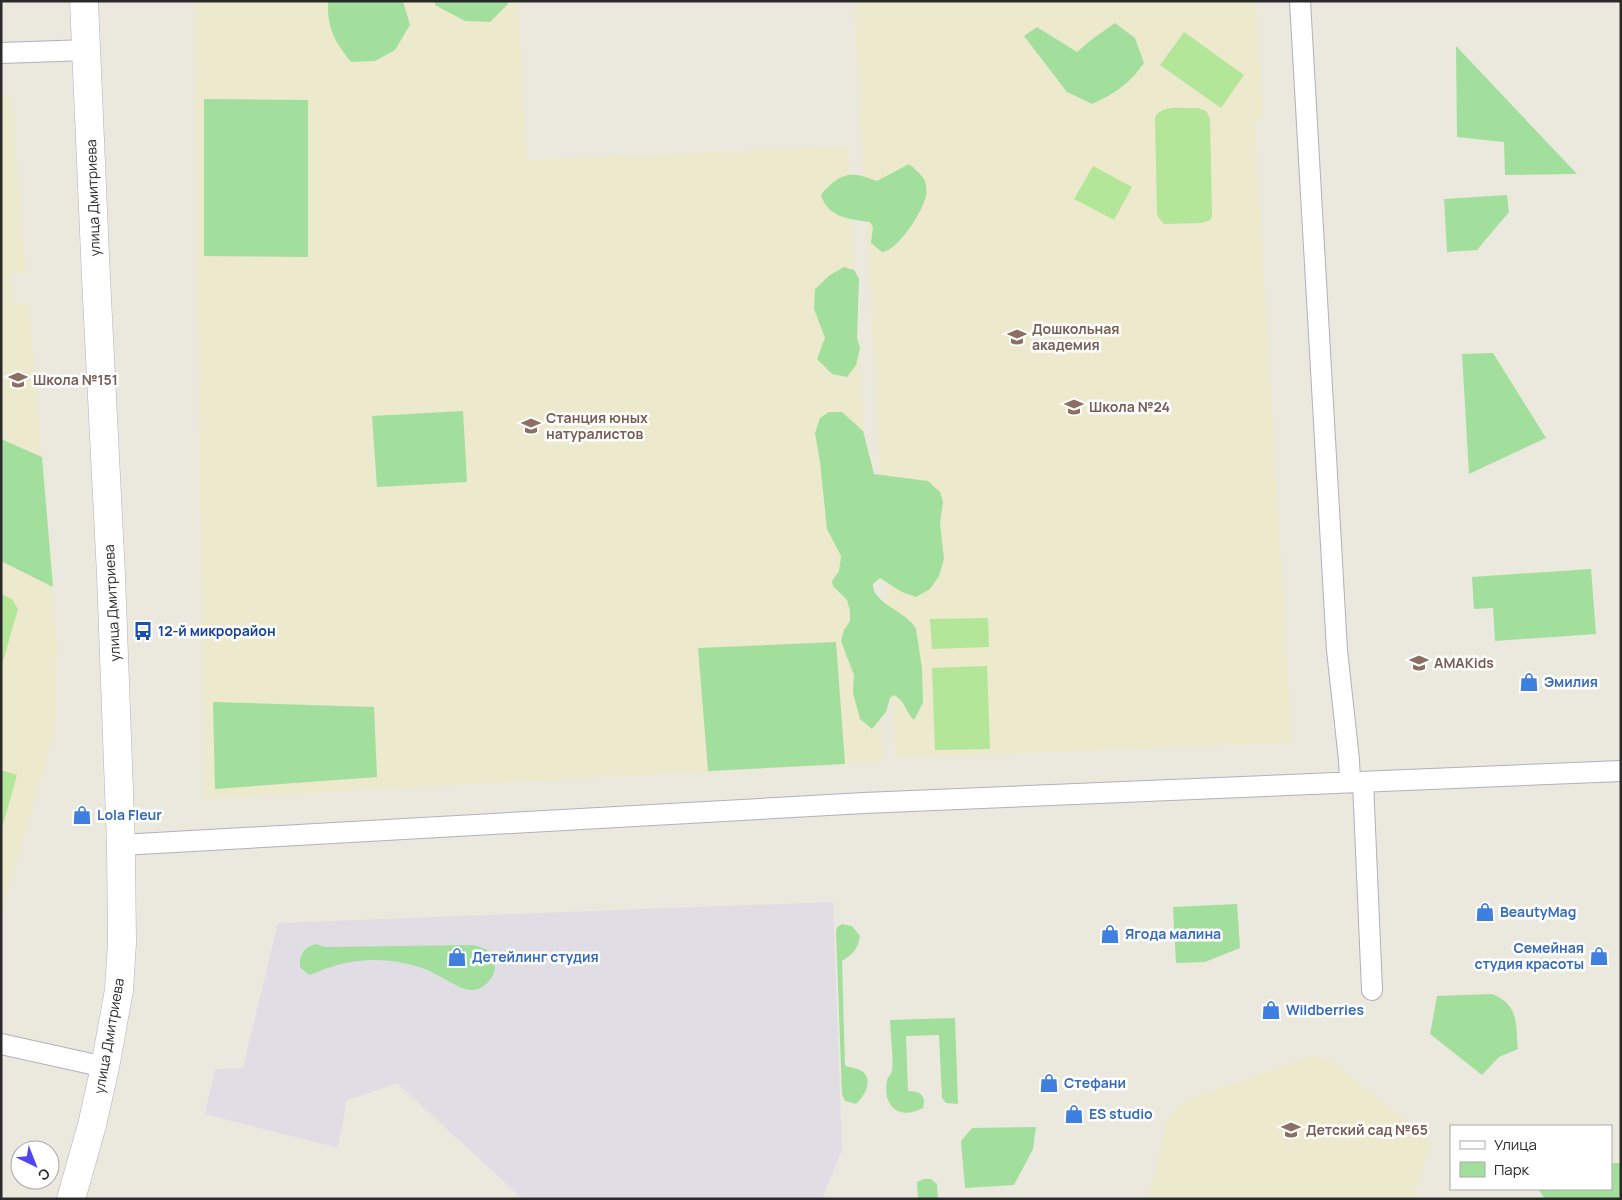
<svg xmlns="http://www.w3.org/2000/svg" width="1622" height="1200" font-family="Manrope,sans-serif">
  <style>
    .industrial { fill: #e1dde4 }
    .education { fill: #ece9cd }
    .green { fill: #a3df9c }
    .pitch { fill: #b3e699 }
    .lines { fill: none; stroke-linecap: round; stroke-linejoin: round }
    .minor-casing { stroke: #b1b0bd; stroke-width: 22 }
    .secondary-casing { stroke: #b1b0bd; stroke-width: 29 }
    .minor { stroke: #fff; stroke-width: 20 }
    .secondary { stroke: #fff; stroke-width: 28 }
    .labels { text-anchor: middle; stroke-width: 5; stroke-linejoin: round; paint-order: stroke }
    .street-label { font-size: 14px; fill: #2a2a2a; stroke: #fff }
    .education-label { font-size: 14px; font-weight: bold; fill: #785e54; stroke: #fff; text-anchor: start }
    .transit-label { font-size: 14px; font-weight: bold; fill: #164399; stroke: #fff; text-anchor: start }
    .shop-label { font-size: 14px; font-weight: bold; fill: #366cbe; stroke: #fff; text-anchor: start }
  </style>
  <rect width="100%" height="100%" fill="#ebe9dd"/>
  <path class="industrial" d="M833,902l9,248 -20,49h-299l-126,-116 -50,17 -9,48 -133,-34 10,-45 28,-1 35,-145z"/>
  <path class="education" d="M194,1h324l9,159 321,-14 35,616 -679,37z
    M854,1h402l7,115 -8,9 37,618 -396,15z
    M11,95l15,178 -16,1 3,30 16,-1 28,343 -2,84 -54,187v-821z
    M1310,1056l19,3 102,81 -18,59h-265l20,-80 7,-10 9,-8z"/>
  <path class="green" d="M328,1h75l7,24 -15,25 -20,11 -24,1c-16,-21 -24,-32 -23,-61z
    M435,1h72l1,3 -18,18 -25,-1 -30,-16z
    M1115,23l20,15 9,25c-15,21 -28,30 -52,41l-25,-12 -43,-56 13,-9 40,25 14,-12z
    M1456,46l121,128 -72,1 -1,-33 -47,-5z
    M204,99l104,1v157l-104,-1z
    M909,164c5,4 13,11 16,17 1,4 2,11 1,15 -4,16 -27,54 -44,56l-11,-9 2,-16 -3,-5c-21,-3 -42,-4 -49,-27 4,-6 8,-9 14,-14 16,-11 26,-5 42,0z
    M1507,195l2,17 -32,38 -30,2 -3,-53z
    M844,267l10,3 5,9 -2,59 3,10 -4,17 -9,12 -15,-3 -15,-15 8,-21 -11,-29 1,-20 15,-14z
    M1493,353l53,85 -77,36 -7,-120z
    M463,411l4,71 -90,5 -5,-71z
    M829,412h13l21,19 11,43 54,7 12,11 3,10 -3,21 4,36 -5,17 -9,13 -14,8 -14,-5 -22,-14 -7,6c-1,20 34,27 43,45l6,39 1,35 -9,17c-10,-10 -7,-17 -20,-25l-4,3 -4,14 -14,17 -12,-10 -7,-26 1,-18 -13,-34 3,-11 6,-9v-10l-3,-11 -14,-14 -1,-5 7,-10 2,-15 -14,-27 -7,-67 -5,-29 5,-15z
    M1,439l41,18 11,130 -52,-26z
    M1591,569l5,65 -101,7 -2,-33 -19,1 -2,-32z
    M836,642l9,122 -137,7 -10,-123z
    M213,702l161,5 3,70 -162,12z
    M1237,904l3,44 -35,14 -29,1 -3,-56z
    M842,924l10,2 8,10c-2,13 -7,18 -18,25l3,105c4,1 11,2 15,4 15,8 5,26 -4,34l-11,-3 -3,-7 -6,-162 1,-5z
    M316,944l9,3 149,-2c4,2 11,3 14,6 16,13 2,39 -17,39 -12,0 -35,-18 -49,-22 -29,-10 -62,-11 -91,-1 -8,2 -14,6 -22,8l-9,-8c-1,-12 4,-20 16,-23z
    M1492,994c28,12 23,28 26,55l-19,8 -17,18 -52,-41 7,-38z
    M955,1018l3,86 -12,-1 -4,-5 -3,-63 -33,1 2,55c11,0 19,4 15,17 -24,13 -41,-2 -36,-28 1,-3 5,-6 5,-10 2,-9 -2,-39 -2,-50z
    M1036,1127l-3,22 -19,36 -49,3 -4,-47 11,-13z
    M1611,1163h10v36h-76l-7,-10h73z
    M924,1179h7l6,5 1,15h-20l-1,-17z"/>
  <path class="pitch" d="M1184,32l60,43 -23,33 -61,-43z
    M1198,108l8,3 4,8 2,97 -2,4 -8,3 -38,1 -6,-7 -1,-4 -2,-96c7,-13 31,-8 43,-9z
    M1093,166l39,21 -18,33 -40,-21z
    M1,594l11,5 6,10 -17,59z
    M988,618l1,29 -57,2 -2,-30z
    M987,666l3,83 -55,1 -3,-82z
    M1,770l16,5 -16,57z"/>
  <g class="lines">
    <g class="minor-casing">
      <path id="minor" d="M1300,1l37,649 12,110 1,22
        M1,53l86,-3
        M1363,782l9,208
        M121,845l743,-42 757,-32
        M1,1044l104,23"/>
    </g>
    <g class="secondary-casing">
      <path id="secondary" d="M71,1199l21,-74 13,-58 14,-77 3,-47 -1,-98 -10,-270 -15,-297 -12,-277"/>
    </g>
    <use href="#minor" class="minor"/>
    <use href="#secondary" class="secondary"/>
  </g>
  <defs>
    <g id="school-bare" transform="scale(1.5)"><path d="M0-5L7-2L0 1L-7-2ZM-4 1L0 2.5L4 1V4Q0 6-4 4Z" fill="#8d6e63" stroke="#fff" stroke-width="2.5" paint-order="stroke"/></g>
    <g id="bus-bare" transform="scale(1.5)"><path d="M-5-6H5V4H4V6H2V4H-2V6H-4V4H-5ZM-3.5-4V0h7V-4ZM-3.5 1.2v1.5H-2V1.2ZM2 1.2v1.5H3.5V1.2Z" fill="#1a4fb4" stroke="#fff" stroke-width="2.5" paint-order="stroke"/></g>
    <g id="shop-bare" transform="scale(1.5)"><path d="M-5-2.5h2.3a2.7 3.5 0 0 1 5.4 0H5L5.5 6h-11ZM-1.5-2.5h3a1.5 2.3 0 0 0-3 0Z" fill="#3f7fe0" stroke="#fff" stroke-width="2.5" paint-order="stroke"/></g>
  </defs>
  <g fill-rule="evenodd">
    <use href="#school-bare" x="1017" y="337"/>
    <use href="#school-bare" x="18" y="380"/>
    <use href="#school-bare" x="1074" y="407"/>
    <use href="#school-bare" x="531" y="426"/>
    <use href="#bus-bare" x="143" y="631"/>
    <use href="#school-bare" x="1419" y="663"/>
    <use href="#shop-bare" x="1529" y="682"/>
    <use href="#shop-bare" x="82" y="815"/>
    <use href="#shop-bare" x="1485" y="912"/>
    <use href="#shop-bare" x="1110" y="934"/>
    <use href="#shop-bare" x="1599" y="956"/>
    <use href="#shop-bare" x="457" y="957"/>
    <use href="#shop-bare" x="1271" y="1010"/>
    <use href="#shop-bare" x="1049" y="1083"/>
    <use href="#shop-bare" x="1074" y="1114"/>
    <use href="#school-bare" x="1291" y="1130"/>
  </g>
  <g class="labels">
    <g class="street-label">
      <text transform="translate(93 198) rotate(-92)" y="5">улица Дмитриева</text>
      <text transform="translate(112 603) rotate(-93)" y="5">улица Дмитриева</text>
      <text transform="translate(109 1036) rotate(-80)" y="5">улица Дмитриева</text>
    </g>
    <g class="education-label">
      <text x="1032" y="334">Дошкольная<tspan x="1032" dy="16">академия</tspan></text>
      <text x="33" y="385">Школа №151</text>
      <text x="1089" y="412">Школа №24</text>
      <text x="546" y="423">Станция юных<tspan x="546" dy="16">натуралистов</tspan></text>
      <text x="1434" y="668">AMAKids</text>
      <text x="1306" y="1135">Детский сад №65</text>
    </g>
    <g class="transit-label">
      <text x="158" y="636">12-й микрорайон</text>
    </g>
    <g class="shop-label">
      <text x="1544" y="687">Эмилия</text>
      <text x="97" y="820">Lola Fleur</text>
      <text x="1500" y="917">BeautyMag</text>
      <text x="1125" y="939">Ягода малина</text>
      <text x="1584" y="953" text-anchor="end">Семейная<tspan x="1584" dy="16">студия красоты</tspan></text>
      <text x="472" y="962">Детейлинг студия</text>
      <text x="1286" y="1015">Wildberries</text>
      <text x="1064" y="1088">Стефани</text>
      <text x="1089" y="1119">ES studio</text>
    </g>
  </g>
  <rect width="1622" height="1200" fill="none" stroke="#2a2a2a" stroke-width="5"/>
  <rect x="1450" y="1125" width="162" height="65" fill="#ffffff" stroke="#aaaaaa"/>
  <rect x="1460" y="1141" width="25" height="8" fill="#ffffff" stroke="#aaaaaa"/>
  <text x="1494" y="1150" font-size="15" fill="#2a2a2a">Улица</text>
  <rect x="1460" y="1162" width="25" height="15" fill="#a3df9c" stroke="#aaaaaa"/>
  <text x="1494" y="1175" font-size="15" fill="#2a2a2a">Парк</text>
  <g transform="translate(35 1165) rotate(137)"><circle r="24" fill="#ffffff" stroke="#aaaaaa"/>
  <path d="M0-4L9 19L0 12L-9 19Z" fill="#4f46ef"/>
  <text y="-8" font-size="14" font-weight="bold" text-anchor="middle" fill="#2a2a2a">С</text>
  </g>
</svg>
